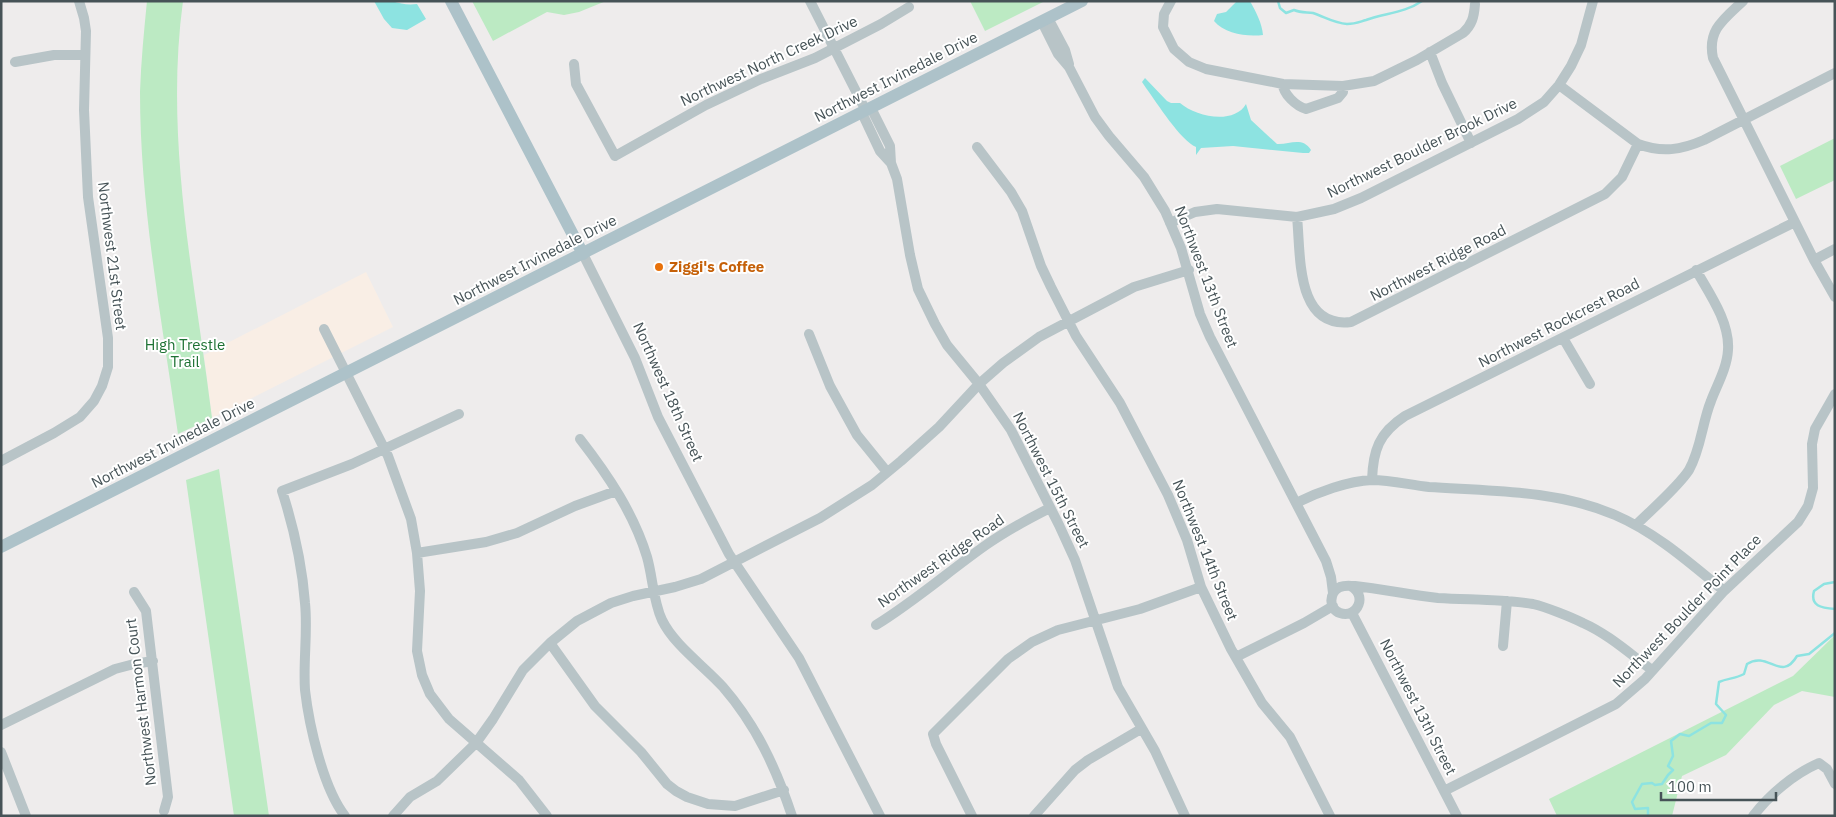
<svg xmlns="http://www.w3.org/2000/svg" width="1836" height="817" font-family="'IBM Plex Sans',sans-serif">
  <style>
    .commercial { fill: #f9eee5 }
    .green { fill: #bceac3 }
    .water { fill: #8de3e1 }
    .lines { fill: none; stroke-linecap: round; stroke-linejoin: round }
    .stream { stroke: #8de3e1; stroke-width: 2.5 }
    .minor { stroke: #b8c4c7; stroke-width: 10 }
    .major { stroke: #adc2c9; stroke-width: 12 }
    .food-dot { fill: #e8710a; stroke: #fff; stroke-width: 2 }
    .labels { text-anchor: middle; stroke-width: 4; stroke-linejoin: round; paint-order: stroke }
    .street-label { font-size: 15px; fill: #465357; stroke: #fff }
    .food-label { font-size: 15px; font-weight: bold; fill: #c56008; stroke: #fff; text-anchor: start }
    .park-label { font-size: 15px; fill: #1d7133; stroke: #fff }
  </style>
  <rect width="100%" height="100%" fill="#eeecec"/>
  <path class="commercial" d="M366,272l27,55 -181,91 -8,-63z"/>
  <path class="green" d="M147,1h36c-19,140 12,279 29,417l-34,16c-16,-113 -38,-228 -38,-342 1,-31 4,-61 7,-91z
    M472,1h134l-27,11 -15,3 -17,-3 -54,29z
    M970,1h75l-60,30z
    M1835,138v42l-39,19 -16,-33z
    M219,469l50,347h-35l-48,-336z
    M1835,635v62l-33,-6 -28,14 -48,50 -44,21 -10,40h-115l-8,-17 244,-123z"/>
  <path class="water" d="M374,1c5,0 12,-1 18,0 9,3 16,4 25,3l9,15 -19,11 -15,-2 -8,-9z
    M1237,1h13c6,11 12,22 13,34 -16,2 -38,-1 -49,-14l3,-7 9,-2z
    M1145,78l22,23 4,2h9c16,14 54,22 66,1l5,16 26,24c12,1 25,-8 34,6l-2,3h-6l-70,-7 -32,2 -5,7v-8c-15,-6 -39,-44 -50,-59l-4,-6z"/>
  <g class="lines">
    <path class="stream" d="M1278,1l2,7 6,5 8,-3c7,3 13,2 19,3 12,4 21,10 34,11 8,0 12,-2 19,-4 19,-7 39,-7 56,-19
      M1835,582l-11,2 -10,7c-4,15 7,17 21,18
      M1648,816v-8l-13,1 -3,-7 10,-18 10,-1 3,2 7,-1 6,-9 5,-5 -5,-4 5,-10 -2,-15 9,-7 9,2 22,-13h11l4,-8 -10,-11 3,-22c9,-4 16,-3 25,-8l3,-10c21,-14 34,19 50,-8l12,-2 26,-21"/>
    <path class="minor" d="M810,1l56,110
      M1171,1l-7,13 -1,13 11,22 15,13 17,7 77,15 60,2 31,-5 43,-21 46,-27c9,-8 11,-16 12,-29
      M1743,1c-19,18 -36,29 -30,57l101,202 21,37
      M1048,18l17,32 4,14
      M1042,22l16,32 11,13 26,50 14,19 35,41 21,34 16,37 19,66 10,23 116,224 5,16 2,16
      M1430,52l12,31 29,60
      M15,62l39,-7h31
      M574,64l2,20 39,72 91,-51 55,-26 54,-21 66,-34 28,-17
      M1283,84c0,10 13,22 23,25l32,-11 5,-6v-6
      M1559,85l79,59c24,9 43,6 66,-4l131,-67
      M871,108l19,38 1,17 6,16 13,76 8,34 17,35 12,21 32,39 32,46 48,95 16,35 43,127 37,64 30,65
      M862,113l18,38 11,12
      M977,147l34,45 11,19 19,55 10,21 25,49 44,67 48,92 19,45 14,47 30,62 31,54 28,34 40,79
      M1297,217c4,37 -2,112 54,105l254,-128 17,-17 16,-33
      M1170,223l25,-11 22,-3 80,8 37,-8 27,-11 157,-79 26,-17 15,-17 12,-19 10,-21 12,-44
      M583,254l52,104 23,59 71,137 70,104 81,158
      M1814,260l21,-11
      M324,329l64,127 23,63 6,34 3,38 -3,60 5,24 8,19 19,25 70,61 28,36
      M809,334l21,52 27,49 30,37
      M1563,338l27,46
      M580,439c28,36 54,75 67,118 6,21 6,44 15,63 12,25 42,46 61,67 33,38 53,81 69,129
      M1,461l53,-28 26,-16 14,-16 8,-15 6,-19v-29l-20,-141 -4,-87 2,-79 -2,-13 -5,-17
      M1372,480c1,-30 7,-47 33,-64l390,-194
      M1296,503c22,-11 52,-22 76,-23 19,0 38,5 57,7 62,4 128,3 186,28 40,17 75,48 109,76
      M1636,525c15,-15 42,-38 53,-55 12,-21 13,-47 22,-69 6,-16 16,-33 17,-51 2,-28 -19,-57 -32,-80
      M417,553l69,-11 31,-9 58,-27 41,-15
      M1350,586c18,8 8,33 -10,27 -12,-4 -11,-21 0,-26 5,-2 10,-1 15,-1 28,3 55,9 83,12 32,2 64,1 95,6 13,3 38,13 50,19 25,11 47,31 69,47
      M134,592l12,19 22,186 -4,14
      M1352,613l105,203
      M876,625c39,-24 73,-54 110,-80 20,-14 42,-26 64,-37
      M550,643l45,63 46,46 26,32 9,7 11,6 21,7 27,2 49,-16
      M1503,646l4,-45
      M1236,657l68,-34 29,-17
      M1,725l114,-56 19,-5 19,-3
      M1,752l25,64
      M1444,791l172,-87 29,-25 79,-88 74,-69 10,-16 5,-18 -1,-44 3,-15 20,-35
      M345,816c-22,-28 -36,-91 -40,-126 -2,-29 3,-58 0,-87 -3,-39 -11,-75 -23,-112l70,-27 107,-50
      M393,816l17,-19 27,-16 39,-38 17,-24 30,-49 27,-27 27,-22 34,-18 22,-7 42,-9 26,-8 119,-61 52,-33 29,-24 38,-34 40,-43 24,-21 36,-26 95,-50 55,-17
      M972,816l-36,-72 -3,-10 75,-75 24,-17 26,-12 82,-21 61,-22
      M1034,816l41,-46 13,-10 53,-31
      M1753,816c17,-22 41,-42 66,-53l8,6 8,15"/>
    <path class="major" d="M451,1l132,253
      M1,547l1081,-546"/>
  </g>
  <circle class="food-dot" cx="659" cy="267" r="5"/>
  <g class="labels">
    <g class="street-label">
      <text transform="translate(769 61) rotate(-25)" y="5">Northwest North Creek Drive</text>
      <text transform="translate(896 77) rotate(-27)" y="5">Northwest Irvinedale Drive</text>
      <text transform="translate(1422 148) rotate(-26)" y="5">Northwest Boulder Brook Drive</text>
      <text transform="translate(112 256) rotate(83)" y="5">Northwest 21st Street</text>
      <text transform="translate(535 260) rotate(-27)" y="5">Northwest Irvinedale Drive</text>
      <text transform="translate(1438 263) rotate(-27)" y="5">Northwest Ridge Road</text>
      <text transform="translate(1206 277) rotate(69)" y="5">Northwest 13th Street</text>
      <text transform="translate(1559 323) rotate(-27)" y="5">Northwest Rockcrest Road</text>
      <text transform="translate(668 392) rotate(66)" y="5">Northwest 18th Street</text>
      <text transform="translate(173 443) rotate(-27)" y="5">Northwest Irvinedale Drive</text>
      <text transform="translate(1051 480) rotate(63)" y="5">Northwest 15th Street</text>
      <text transform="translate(1205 550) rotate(68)" y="5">Northwest 14th Street</text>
      <text transform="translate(941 561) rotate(-35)" y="5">Northwest Ridge Road</text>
      <text transform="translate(1687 611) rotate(-46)" y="5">Northwest Boulder Point Place</text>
      <text transform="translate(141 702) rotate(-97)" y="5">Northwest Harmon Court</text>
      <text transform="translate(1418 707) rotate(63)" y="5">Northwest 13th Street</text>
    </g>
    <g class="food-label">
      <text x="669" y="272">Ziggi's Coffee</text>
    </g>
    <g class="park-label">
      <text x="185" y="350">High Trestle<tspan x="185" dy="17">Trail</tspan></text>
    </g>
  </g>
  <rect width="1836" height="817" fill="none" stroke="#465357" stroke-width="5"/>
  <path d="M1661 792v8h115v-8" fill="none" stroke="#465357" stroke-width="2.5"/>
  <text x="1668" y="792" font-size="15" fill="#465357" stroke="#ffffff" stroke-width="4" paint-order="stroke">100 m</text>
</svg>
